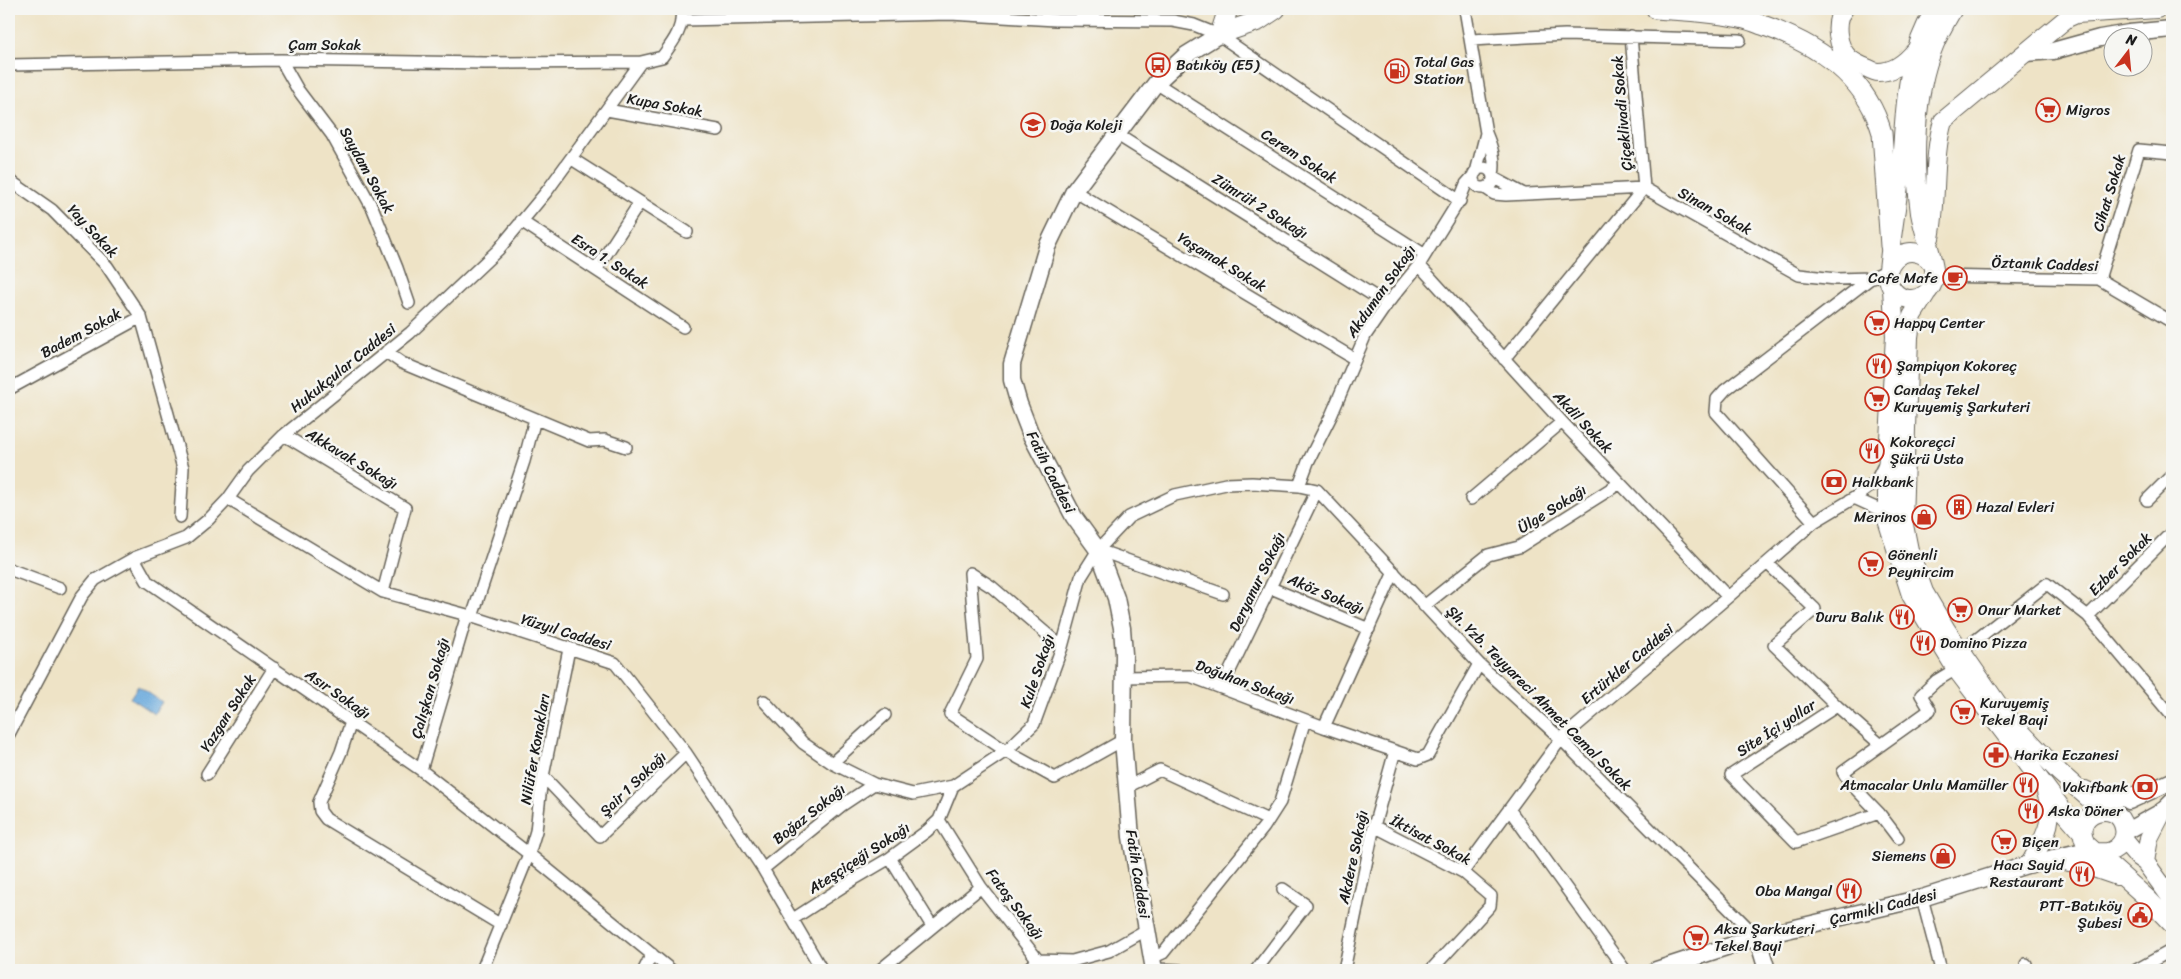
<svg xmlns="http://www.w3.org/2000/svg" width="2181" height="979" font-family="Sriracha,sans-serif">
  <style>
    .water { fill: #69a9dc; stroke: #42627c }
    .lines { fill: none; stroke-linecap: round; stroke-linejoin: round }
    .minor-casing { stroke: #666258; stroke-width: 14 }
    .secondary-casing { stroke: #666258; stroke-width: 19 }
    .primary-casing { stroke: #666258; stroke-width: 20 }
    .trunk-casing { stroke: #666258; stroke-width: 21 }
    .minor { stroke: #fff; stroke-width: 11 }
    .secondary { stroke: #fff; stroke-width: 16 }
    .primary { stroke: #fff; stroke-width: 18 }
    .trunk { stroke: #fff; stroke-width: 19 }
    .labels { text-anchor: middle; stroke-width: 5; stroke-linejoin: round; paint-order: stroke }
    .street-label { font-size: 15px; fill: #1c1c1c; stroke: #f6f6f2 }
    .poi-label { font-size: 15px; fill: #1c1c1c; stroke: #f6f6f2; text-anchor: start }
  </style>
  <rect width="100%" height="100%" fill="#f6f6f2"/>
  <filter id="ink" filterUnits="userSpaceOnUse"><feTurbulence type="fractalNoise" baseFrequency=".02" numOctaves="2"/><feDisplacementMap in="SourceGraphic" scale="10" xChannelSelector="R" yChannelSelector="G"/><feConvolveMatrix kernelMatrix="1 2 1 2 8 2 1 2 1" color-interpolation-filters="sRGB"/></filter>
  <filter id="wash" filterUnits="userSpaceOnUse"><feTurbulence type="fractalNoise" baseFrequency=".0096" numOctaves="4" result="noise"/><feDisplacementMap in="SourceGraphic" scale="20" xChannelSelector="R" yChannelSelector="G"/><feGaussianBlur stdDeviation="1.12" result="paint"/><feColorMatrix in="noise" values="0 0 0 0 0 0 0 0 0 0 0 0 0 0 0 0 0 1.4 0 .05"/><feComposite in="paint" operator="in"/></filter>
  <g filter="url(#wash)">
    <rect width="100%" height="100%" fill="#eee3c6"/>
    <path class="water" d="M138,686l24,16 -8,12 -24,-16z"/>
  </g>
  <g filter="url(#ink)">
    <g class="lines">
      <g class="minor-casing">
        <path id="minor" d="M1465,9l21,124c6,14 10,27 7,42
          M683,20l267,-6 106,6 117,1 21,4 25,10 241,166
          M1471,40l94,-5 175,5
          M281,60l17,30 34,45 41,74 24,59 12,35
          M9,65l272,-5 204,3 156,-1
          M1156,83l269,172
          M607,110l111,20
          M1116,134l271,170
          M572,159l115,73
          M1473 178a10 10 0 1 1 20 0a10 10 0 1 1-20 0Z
          M1476,172l10,-39
          M1494,178l28,15
          M9,180l43,30 55,56 34,51 42,151 -3,49
          M1485,188l9,6 12,1 138,-7 155,87 37,4 35,-1 17,-8
          M1074,191l281,168
          M521,221l162,106
          M1419,265l143,157 166,175
          M596,270l44,-68
          M1935,276l164,3 73,43
          M2099,279l40,-129 33,3
          M386,352l16,11 187,78 16,-1 21,7
          M1504,359l140,-171 -13,-152
          M9,389l132,-72
          M284,435l121,73 -22,84
          M1299,486l9,-24 23,-46 34,-80 22,-32 32,-39 41,-66 6,-15 8,-9
          M1854,498l24,11 9,10
          M228,499l155,93 84,23 148,48 71,90 77,116 59,101
          M1471,499l91,-77
          M2147,500l25,-25
          M1814,522l-98,-110 1,-13 8,-9 146,-112h2
          M1098,550l125,44
          M134,558l13,23 274,189 108,84 142,116
          M1767,563l48,46 -41,36 63,61 -106,69 65,67 83,-29
          M9,569l51,19
          M1271,588l98,41
          M1424,606l64,-51 31,-8 101,-64
          M2088,616l84,-84
          M472,617l52,-156 11,-42
          M1062,647l-70,-60 -22,-14 7,86 -27,55 56,37 49,27 68,-38
          M1962,651l85,-67 41,32 84,100
          M1123,677l67,-1 134,51 94,32 10,-4 51,-91
          M1222,687l95,-197
          M764,701l39,42 29,20 42,21 39,10 40,-8 53,-35 28,-27 28,-77 19,-70 17,-27 31,-33 46,-22 51,-11 26,-1 47,3 18,4 162,174 82,75 196,198
          M1837,706l44,39
          M351,722l-10,30 -22,50 1,9 6,8 175,106
          M1324,727l70,-155
          M9,734l73,-138 13,-16 39,-22 52,-20 23,-19 19,-20 20,-28 36,-36 126,-102 88,-83 49,-59 94,-129 21,-5c11,-15 22,-28 19,-48
          M832,763l53,-48
          M421,770l46,-155
          M207,774l67,-106
          M543,776l57,60 86,-83
          M1127,787l33,-17 108,50
          M1509,809l116,161
          M939,820l42,67 57,73 34,1 37,-10 37,-21
          M1374,826l89,46 28,24 -1,10 -59,64
          M1898,838l-19,-25 -28,-29 -8,-12 87,-62 -9,-15 15,-14 20,-12
          M890,858l42,68
          M763,869l78,-63 33,-22
          M1463,872l98,-133 167,-142 86,-75 40,-24 21,-15 10,-20
          M1922,898l19,72
          M793,919l63,-41 34,-20 37,-27 12,-11 14,-34
          M1152,958l11,-5 101,-126 16,-25 25,-82
          M2026,964l1,6
          M1154,969l25,1
          M482,970l47,-116 7,-23 5,-45 28,-137
          M644,970l8,-16
          M880,970l101,-83
          M1026,970l12,-10
          M1256,970l50,-65 -23,-16
          M1344,970l30,-144 21,-75
          M2136,970l36,-20"/>
      </g>
      <g class="secondary-casing">
        <path id="secondary" d="M2026,53l27,-2 47,-13 29,-5 43,-4
          M2129,801l43,-20
          M2125,832l38,-21 9,-9
          M1757,937l10,33
          M1154,970l-23,-133 -8,-97 1,-86 -2,-26 -6,-30 -18,-48 -24,-33 -43,-82 -12,-31 -7,-24v-16l35,-117 27,-56 82,-108 30,-28 34,-21
          M1656,970l101,-33 165,-39 108,-34 61,-15"/>
      </g>
      <g class="primary-casing">
        <path id="primary" d="M1844,9c-11,13 -7,39 6,50 5,4 12,7 17,9 4,2 8,4 11,4 15,0 28,-10 37,-21
          M1935,9c-33,55 -29,105 -35,166 -3,32 -9,64 -12,95 -3,35 41,40 47,6 -2,-21 -11,-42 -15,-63 -7,-51 -6,-119 14,-167 5,-13 12,-25 19,-37
          M1930,238c8,-38 2,-79 13,-117l124,-103 9,-4 81,-5
          M1888,270c7,-20 29,-24 43,-8
          M1892,289l3,47 -8,137v47l24,75 45,74 106,140 20,23
          M1926,294l-14,22 -3,21 -6,183 6,30 15,42 23,39 59,85 53,56 44,39
          M2085,790c18,10 36,8 55,5
          M2123,839l15,18 7,5 27,37
          M2097,852c10,1 18,0 24,-9 3,-4 4,-10 3,-15 -6,-31 -55,-16 -38,16l62,55 24,25
          M2053,859l32,6 32,11
          M2145,862l4,-24 14,-27
          M2030,864c14,-27 26,-41 16,-72"/>
      </g>
      <g class="trunk-casing">
        <path id="trunk" d="M1656,9c28,2 57,3 84,9 9,1 17,6 25,8 53,19 101,50 117,107l8,113
          M1220,34l38,-13 18,-12
          M1220,34l8,-25"/>
      </g>
      <use href="#minor" class="minor"/>
      <use href="#secondary" class="secondary"/>
      <use href="#primary" class="primary"/>
      <use href="#trunk" class="trunk"/>
    </g>
  </g>
  <defs>
    <g id="bus-ring" transform="scale(1.25)"><circle r="9.5" fill="#f6f6f2" stroke="#c8321e" stroke-width="1.5"/><path d="M-5-6H5V4H4V6H2V4H-2V6H-4V4H-5ZM-3.5-4V0h7V-4ZM-3.5 1.2v1.5H-2V1.2ZM2 1.2v1.5H3.5V1.2Z" fill="#c8321e"/></g>
    <g id="fuel-ring" transform="scale(1.25)"><circle r="9.5" fill="#f6f6f2" stroke="#c8321e" stroke-width="1.5"/><path d="M-5.5-6h7V0h2V4h1.3V-2.5L3-4.5l.8-.8L6-3V5H2.5V1h-1V6h-7ZM-4.2-4.7v3.2H.2V-4.7Z" fill="#c8321e"/></g>
    <g id="supermarket-ring" transform="scale(1.25)"><circle r="9.5" fill="#f6f6f2" stroke="#c8321e" stroke-width="1.5"/><path d="M-6-5.5h2.5l.6 2H6L4.5 2H-2.5L-4.4-4H-6ZM-1.5 3.2a1.3 1.3 0 1 0 .1 0ZM3 3.2a1.3 1.3 0 1 0 .1 0Z" fill="#c8321e"/></g>
    <g id="school-ring" transform="scale(1.25)"><circle r="9.5" fill="#f6f6f2" stroke="#c8321e" stroke-width="1.5"/><path d="M0-5L7-2L0 1L-7-2ZM-4 1L0 2.5L4 1V4Q0 6-4 4Z" fill="#c8321e"/></g>
    <g id="cafe-ring" transform="scale(1.25)"><circle r="9.5" fill="#f6f6f2" stroke="#c8321e" stroke-width="1.5"/><path d="M-5.5-4.5H6V0H3Q3 3.5 0 3.5H-2.5Q-5.5 3.5-5.5 0ZM3-3.2v2h1.7v-2ZM-6 4.5H4V6H-6Z" fill="#c8321e"/></g>
    <g id="restaurant-ring" transform="scale(1.25)"><circle r="9.5" fill="#f6f6f2" stroke="#c8321e" stroke-width="1.5"/><path d="M-5-6h1v4h1v-4h1v4h1v-4h1v5L-1.5 .5V6h-2V.5L-5-1ZM5-6V6H3V1.5H1.5Q1.5-4 5-6Z" fill="#c8321e"/></g>
    <g id="bank-ring" transform="scale(1.25)"><circle r="9.5" fill="#f6f6f2" stroke="#c8321e" stroke-width="1.5"/><path d="M-6-4H6V4H-6ZM0-2.3a2.3 2.3 0 1 0 0 4.6a2.3 2.3 0 1 0 0-4.6Z" fill="#c8321e"/></g>
    <g id="building-ring" transform="scale(1.25)"><circle r="9.5" fill="#f6f6f2" stroke="#c8321e" stroke-width="1.5"/><path d="M-4-6H4V6H1V3H-1V6H-4ZM-2.5-4.3h1.7v1.8h-1.7ZM.8-4.3h1.7v1.8H.8ZM-2.5-1h1.7V.8h-1.7ZM.8-1h1.7V.8H.8Z" fill="#c8321e"/></g>
    <g id="shop-ring" transform="scale(1.25)"><circle r="9.5" fill="#f6f6f2" stroke="#c8321e" stroke-width="1.5"/><path d="M-5-2.5h2.3a2.7 3.5 0 0 1 5.4 0H5L5.5 6h-11ZM-1.5-2.5h3a1.5 2.3 0 0 0-3 0Z" fill="#c8321e"/></g>
    <g id="pharmacy-ring" transform="scale(1.25)"><circle r="9.5" fill="#f6f6f2" stroke="#c8321e" stroke-width="1.5"/><path d="M-2-6h4v4h4v4h-4v4h-4v-4h-4v-4h4Z" fill="#c8321e"/></g>
    <g id="civic-ring" transform="scale(1.25)"><circle r="9.5" fill="#f6f6f2" stroke="#c8321e" stroke-width="1.5"/><path d="M-.6-6.5H3V-4.5H.6V-3L4-1V1h2V6H-6V1h2V-1L-.6-3ZM-1.2 2.5V6h2.4V2.5Z" fill="#c8321e"/></g>
  </defs>
  <g fill-rule="evenodd">
    <use href="#bus-ring" x="1158" y="65"/>
    <use href="#fuel-ring" x="1397" y="71"/>
    <use href="#supermarket-ring" x="2048" y="110"/>
    <use href="#school-ring" x="1033" y="125"/>
    <use href="#cafe-ring" x="1955" y="278"/>
    <use href="#supermarket-ring" x="1877" y="323"/>
    <use href="#restaurant-ring" x="1879" y="366"/>
    <use href="#supermarket-ring" x="1877" y="399"/>
    <use href="#restaurant-ring" x="1872" y="451"/>
    <use href="#bank-ring" x="1834" y="482"/>
    <use href="#building-ring" x="1959" y="507"/>
    <use href="#shop-ring" x="1924" y="517"/>
    <use href="#supermarket-ring" x="1871" y="564"/>
    <use href="#supermarket-ring" x="1960" y="610"/>
    <use href="#restaurant-ring" x="1902" y="617"/>
    <use href="#restaurant-ring" x="1923" y="643"/>
    <use href="#supermarket-ring" x="1963" y="712"/>
    <use href="#pharmacy-ring" x="1996" y="755"/>
    <use href="#restaurant-ring" x="2026" y="785"/>
    <use href="#bank-ring" x="2145" y="787"/>
    <use href="#restaurant-ring" x="2031" y="811"/>
    <use href="#supermarket-ring" x="2004" y="842"/>
    <use href="#shop-ring" x="1943" y="856"/>
    <use href="#restaurant-ring" x="2082" y="874"/>
    <use href="#restaurant-ring" x="1849" y="891"/>
    <use href="#civic-ring" x="2140" y="915"/>
    <use href="#supermarket-ring" x="1696" y="938"/>
  </g>
  <g class="labels">
    <g class="street-label">
      <text x="325" y="50">Çam Sokak</text>
      <text transform="translate(665 105) rotate(10)" y="5">Kupa Sokak</text>
      <text transform="translate(1622 113) rotate(-95)" y="5">Çiçeklivadi Sokak</text>
      <text transform="translate(1299 156) rotate(33)" y="5">Cerem Sokak</text>
      <text transform="translate(367 170) rotate(61)" y="5">Saydam Sokak</text>
      <text transform="translate(2109 193) rotate(-73)" y="5">Cihat Sokak</text>
      <text transform="translate(1260 206) rotate(32)" y="5">Zümrüt 2 Sokağı</text>
      <text transform="translate(1715 211) rotate(29)" y="5">Sinan Sokak</text>
      <text transform="translate(93 231) rotate(47)" y="5">Yay Sokak</text>
      <text transform="translate(610 261) rotate(33)" y="5">Esra 1. Sokak</text>
      <text transform="translate(1222 262) rotate(31)" y="5">Yaşamak Sokak</text>
      <text transform="translate(2045 264) rotate(2)" y="5">Öztanık Caddesi</text>
      <text transform="translate(1381 291) rotate(-55)" y="5">Akduman Sokağı</text>
      <text transform="translate(81 333) rotate(-28)" y="5">Badem Sokak</text>
      <text transform="translate(343 368) rotate(-39)" y="5">Hukukçular Caddesi</text>
      <text transform="translate(1583 422) rotate(47)" y="5">Akdil Sokak</text>
      <text transform="translate(352 459) rotate(31)" y="5">Akkavak Sokağı</text>
      <text transform="translate(1051 472) rotate(63)" y="5">Fatih Caddesi</text>
      <text transform="translate(1552 509) rotate(-32)" y="5">Ülge Sokağı</text>
      <text transform="translate(2120 564) rotate(-45)" y="5">Ezber Sokak</text>
      <text transform="translate(1257 582) rotate(-64)" y="5">Deryanur Sokağı</text>
      <text transform="translate(1326 594) rotate(23)" y="5">Aköz Sokağı</text>
      <text transform="translate(566 632) rotate(17)" y="5">Yüzyıl Caddesi</text>
      <text transform="translate(1627 664) rotate(-40)" y="5">Ertürkler Caddesi</text>
      <text transform="translate(1037 671) rotate(-71)" y="5">Kule Sokağı</text>
      <text transform="translate(1245 682) rotate(20)" y="5">Doğuhan Sokağı</text>
      <text transform="translate(430 688) rotate(-74)" y="5">Çalışkan Sokağı</text>
      <text transform="translate(338 694) rotate(35)" y="5">Asır Sokağı</text>
      <text transform="translate(1539 698) rotate(45)" y="5">Şh. Yzb. Teyyareci Ahmet Cemal Sokak</text>
      <text transform="translate(228 713) rotate(-57)" y="5">Yazgan Sokak</text>
      <text transform="translate(1776 728) rotate(-33)" y="5">Site İçi yollar</text>
      <text transform="translate(535 749) rotate(-80)" y="5">Nilüfer Konakları</text>
      <text transform="translate(633 784) rotate(-44)" y="5">Şair 1 Sokağı</text>
      <text transform="translate(809 814) rotate(-38)" y="5">Boğaz Sokağı</text>
      <text transform="translate(1431 840) rotate(28)" y="5">İktisat Sokak</text>
      <text transform="translate(1353 857) rotate(-78)" y="5">Akdere Sokağı</text>
      <text transform="translate(859 858) rotate(-33)" y="5">Ateşçiçeği Sokağı</text>
      <text transform="translate(1138 874) rotate(81)" y="5">Fatih Caddesi</text>
      <text transform="translate(1015 904) rotate(53)" y="5">Fatoş Sokağı</text>
      <text transform="translate(1883 907) rotate(-14)" y="5">Çarmıklı Caddesi</text>
    </g>
    <g class="poi-label">
      <text x="1414" y="67">Total Gas<tspan x="1414" dy="17">Station</tspan></text>
      <text x="1176" y="70">Batıköy (E5)</text>
      <text x="2066" y="115">Migros</text>
      <text x="1050" y="130">Doğa Koleji</text>
      <text x="1938" y="283" text-anchor="end">Cafe Mafe</text>
      <text x="1894" y="328">Happy Center</text>
      <text x="1896" y="371">Şampiyon Kokoreç</text>
      <text x="1894" y="395">Candaş Tekel<tspan x="1894" dy="17">Kuruyemiş Şarkuteri</tspan></text>
      <text x="1890" y="447">Kokoreçci<tspan x="1890" dy="17">Şükrü Usta</tspan></text>
      <text x="1852" y="487">Halkbank</text>
      <text x="1976" y="512">Hazal Evleri</text>
      <text x="1906" y="522" text-anchor="end">Merinos</text>
      <text x="1888" y="560">Gönenli<tspan x="1888" dy="17">Peynircim</tspan></text>
      <text x="1978" y="615">Onur Market</text>
      <text x="1884" y="622" text-anchor="end">Duru Balık</text>
      <text x="1940" y="648">Domino Pizza</text>
      <text x="1980" y="708">Kuruyemiş<tspan x="1980" dy="17">Tekel Bayi</tspan></text>
      <text x="2014" y="760">Harika Eczanesi</text>
      <text x="2008" y="790" text-anchor="end">Atmacalar Unlu Mamüller</text>
      <text x="2128" y="792" text-anchor="end">Vakıfbank</text>
      <text x="2048" y="816">Aska Döner</text>
      <text x="2022" y="847">Biçen</text>
      <text x="1926" y="861" text-anchor="end">Siemens</text>
      <text x="2064" y="870" text-anchor="end">Hacı Sayid<tspan x="2064" dy="17">Restaurant</tspan></text>
      <text x="1832" y="896" text-anchor="end">Oba Mangal</text>
      <text x="2122" y="911" text-anchor="end">PTT-Batıköy<tspan x="2122" dy="17">Şubesi</tspan></text>
      <text x="1714" y="934">Aksu Şarkuteri<tspan x="1714" dy="17">Tekel Bayi</tspan></text>
    </g>
  </g>
  <rect width="2181" height="979" fill="none" stroke="#f6f6f2" stroke-width="30"/>
  <g transform="translate(2128 52) rotate(16)"><circle r="24" fill="#f6f6f2" stroke="#9f9f9c"/>
  <path d="M0-4L9 19L0 12L-9 19Z" fill="#c8321e"/>
  <text y="-8" font-size="14" font-weight="bold" text-anchor="middle" fill="#1c1c1c">N</text>
  </g>
</svg>
